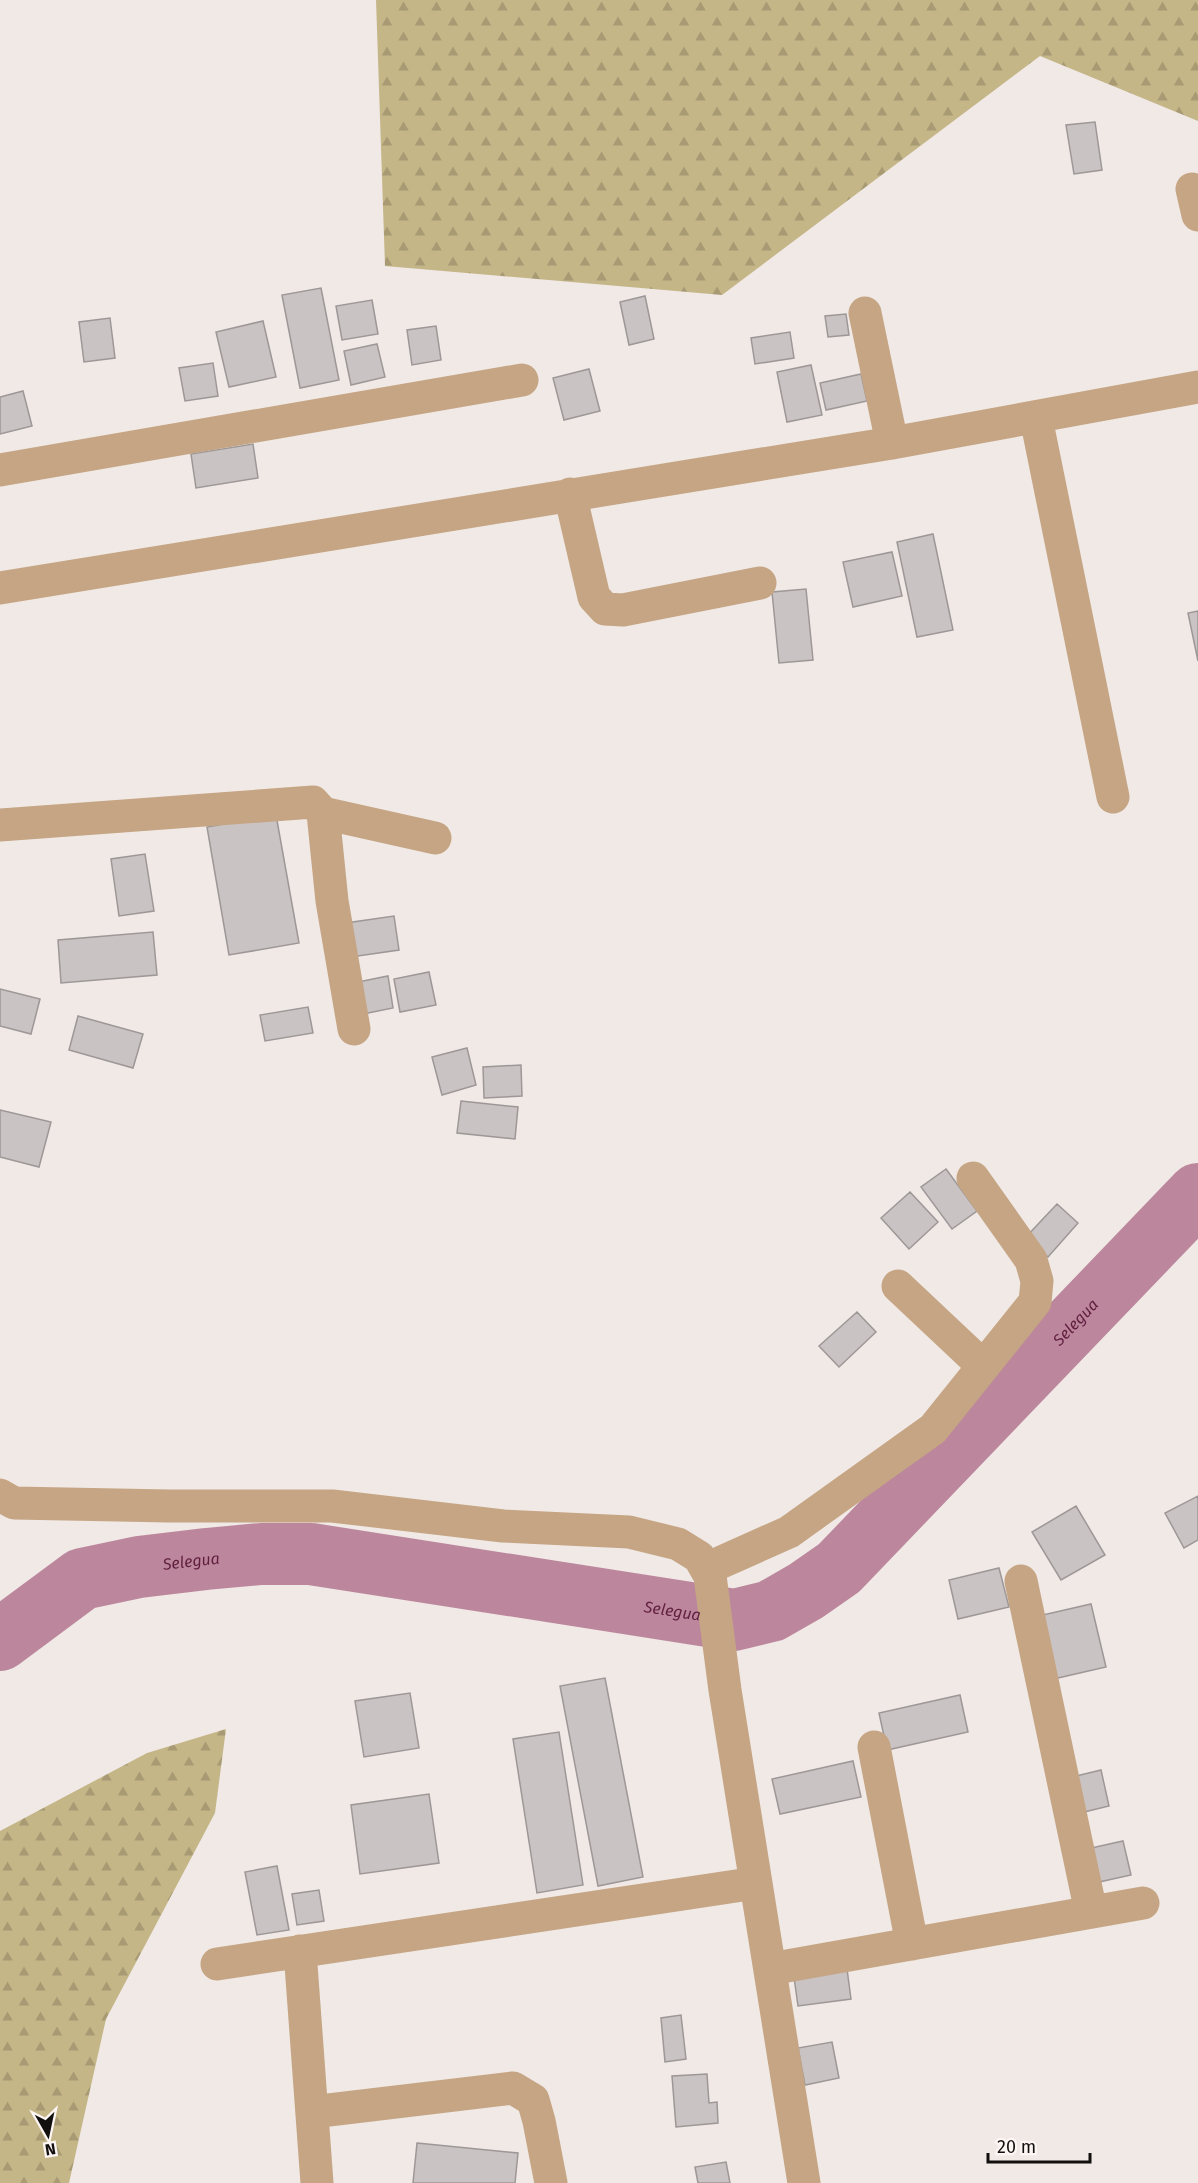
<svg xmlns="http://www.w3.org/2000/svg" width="1198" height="2183" font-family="'Fira Sans',sans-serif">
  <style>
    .forest { fill: url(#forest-firs) }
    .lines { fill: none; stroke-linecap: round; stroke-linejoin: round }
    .river { stroke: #bc879d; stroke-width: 62 }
    .building { fill: #cac3c3; stroke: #9e9797; stroke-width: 1.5 }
    .minor { stroke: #c5a583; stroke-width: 33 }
    .labels { text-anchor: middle; stroke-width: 4.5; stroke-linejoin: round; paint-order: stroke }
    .water-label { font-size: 16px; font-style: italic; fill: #611f40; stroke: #fdf6f4 }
  </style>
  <defs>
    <pattern id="forest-firs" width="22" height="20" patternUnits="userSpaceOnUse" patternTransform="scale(1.5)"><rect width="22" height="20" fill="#c5b688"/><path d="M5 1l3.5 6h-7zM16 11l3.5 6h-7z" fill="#a89b74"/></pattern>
  </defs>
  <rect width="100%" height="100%" fill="#f0e9e6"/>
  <path class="forest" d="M376,0h822v121l-158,-65 -318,239 -337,-29z
    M226,1729l-11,84 -109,206 -37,164h-69v-352l147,-78z"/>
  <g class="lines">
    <path class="river" id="s1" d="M0,1640l82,-61 57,-12 67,-8 55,-5h50l423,66 37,-9 35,-20 33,-23 359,-374"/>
  </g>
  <path class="building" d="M1095,122l7,48 -28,4 -8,-49z
    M321,288l18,92 -39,8 -18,-93z
    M645,296l9,43 -25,6 -9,-43z
    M372,300l6,34 -36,6 -6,-34z
    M846,314l3,21 -21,2 -3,-21z
    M110,318l5,40 -31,4 -5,-40z
    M263,321l13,56 -47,10 -13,-55z
    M436,326l5,34 -29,5 -5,-35z
    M790,332l4,26 -39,6 -4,-26z
    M377,344l8,33 -34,8 -7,-34z
    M213,363l5,33 -33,5 -6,-33z
    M811,365l11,50 -35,7 -10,-50z
    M589,369l11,42 -36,9 -11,-42z
    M861,374l6,27 -41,9 -6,-27z
    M23,391l9,35 -32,8v-37z
    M253,444l5,34 -62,10 -5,-34z
    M933,534l20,96 -36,7 -20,-95z
    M892,552l10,44 -49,11 -10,-45z
    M806,589l7,71 -34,3 -7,-71z
    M1198,611v50l-10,-48z
    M276,815l23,128 -70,12 -22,-128z
    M145,854l9,57 -35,5 -8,-57z
    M394,916l5,34 -48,7 -5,-34z
    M153,932l4,43 -96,8 -3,-43z
    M429,972l7,33 -36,7 -6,-33z
    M388,976l5,32 -40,8 -5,-32z
    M0,989l40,10 -9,35 -31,-8z
    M308,1007l5,26 -48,8 -5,-26z
    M78,1016l65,18 -10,34 -64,-18z
    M467,1048l9,37 -34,10 -10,-38z
    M521,1065l1,31 -38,2 -1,-31z
    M461,1101l57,6 -3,32 -58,-6z
    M0,1110l51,12 -12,45 -39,-10z
    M946,1169l31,42 -25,18 -31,-42z
    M910,1192l28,30 -29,27 -28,-31z
    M1057,1204l21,19 -30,34 -23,-19z
    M857,1312l19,20 -37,35 -20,-21z
    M1198,1496v44l-14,8 -19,-35z
    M1076,1506l29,49 -44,25 -29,-48z
    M999,1568l10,39 -51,12 -9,-39z
    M1091,1604l15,63 -57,13 -15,-63z
    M605,1678l38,199 -45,9 -38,-200z
    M410,1693l9,55 -55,9 -9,-56z
    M960,1695l8,37 -81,18 -8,-37z
    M559,1732l24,153 -46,8 -24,-154z
    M853,1761l8,36 -81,17 -8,-35z
    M1101,1770l8,36 -29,7 -8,-36z
    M429,1794l10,69 -79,11 -9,-69z
    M1123,1841l8,34 -32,7 -8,-34z
    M277,1866l12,64 -32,5 -12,-63z
    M319,1890l5,31 -27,4 -5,-31z
    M847,1969l4,30 -53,7 -4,-29z
    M681,2015l5,44 -21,3 -4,-44z
    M832,2042l7,36 -34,7 -7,-37z
    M707,2074l2,29 8,-1 1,21 -42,4 -4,-51z
    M417,2143l101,10 -3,30h-102z
    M726,2162l4,21h-32l-3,-16z"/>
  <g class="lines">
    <path class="minor" d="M1192,189l6,26
      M865,313l27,130
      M1036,418l77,379
      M0,470l522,-90
      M570,494l24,103 11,12 18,1 137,-27
      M0,588l892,-145 306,-56
      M323,813l112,25
      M0,825l313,-23 10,11 9,88 22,128
      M898,1286l85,80
      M0,1495l14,8 155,3h163l171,20 126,6 49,12 21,13 11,19 15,114 79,493
      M706,1569l83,-37 144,-103 102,-127 2,-21 -6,-21 -58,-82
      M1021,1581l70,331
      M874,1747l38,197
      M300,1951l17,232
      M217,1964l539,-81
      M770,1969l373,-66
      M312,2112l201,-24 20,12 6,21 12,62"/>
  </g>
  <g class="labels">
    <g class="water-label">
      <text dy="6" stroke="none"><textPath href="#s1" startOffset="1221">Selegua</textPath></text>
      <text dy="6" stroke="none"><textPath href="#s1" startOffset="213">Selegua</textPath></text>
      <text dy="6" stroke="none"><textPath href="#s1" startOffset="699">Selegua</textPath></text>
    </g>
  </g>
  <g transform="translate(48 2135) rotate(171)" stroke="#fdf6f4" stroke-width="4.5" paint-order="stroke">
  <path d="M0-4.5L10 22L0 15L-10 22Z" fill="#12100f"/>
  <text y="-9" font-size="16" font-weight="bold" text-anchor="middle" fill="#12100f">N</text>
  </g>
  <path d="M988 2153v9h102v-9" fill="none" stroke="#12100f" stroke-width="3"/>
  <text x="997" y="2153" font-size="18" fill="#12100f" stroke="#fdf6f4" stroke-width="4.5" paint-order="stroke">20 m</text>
</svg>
